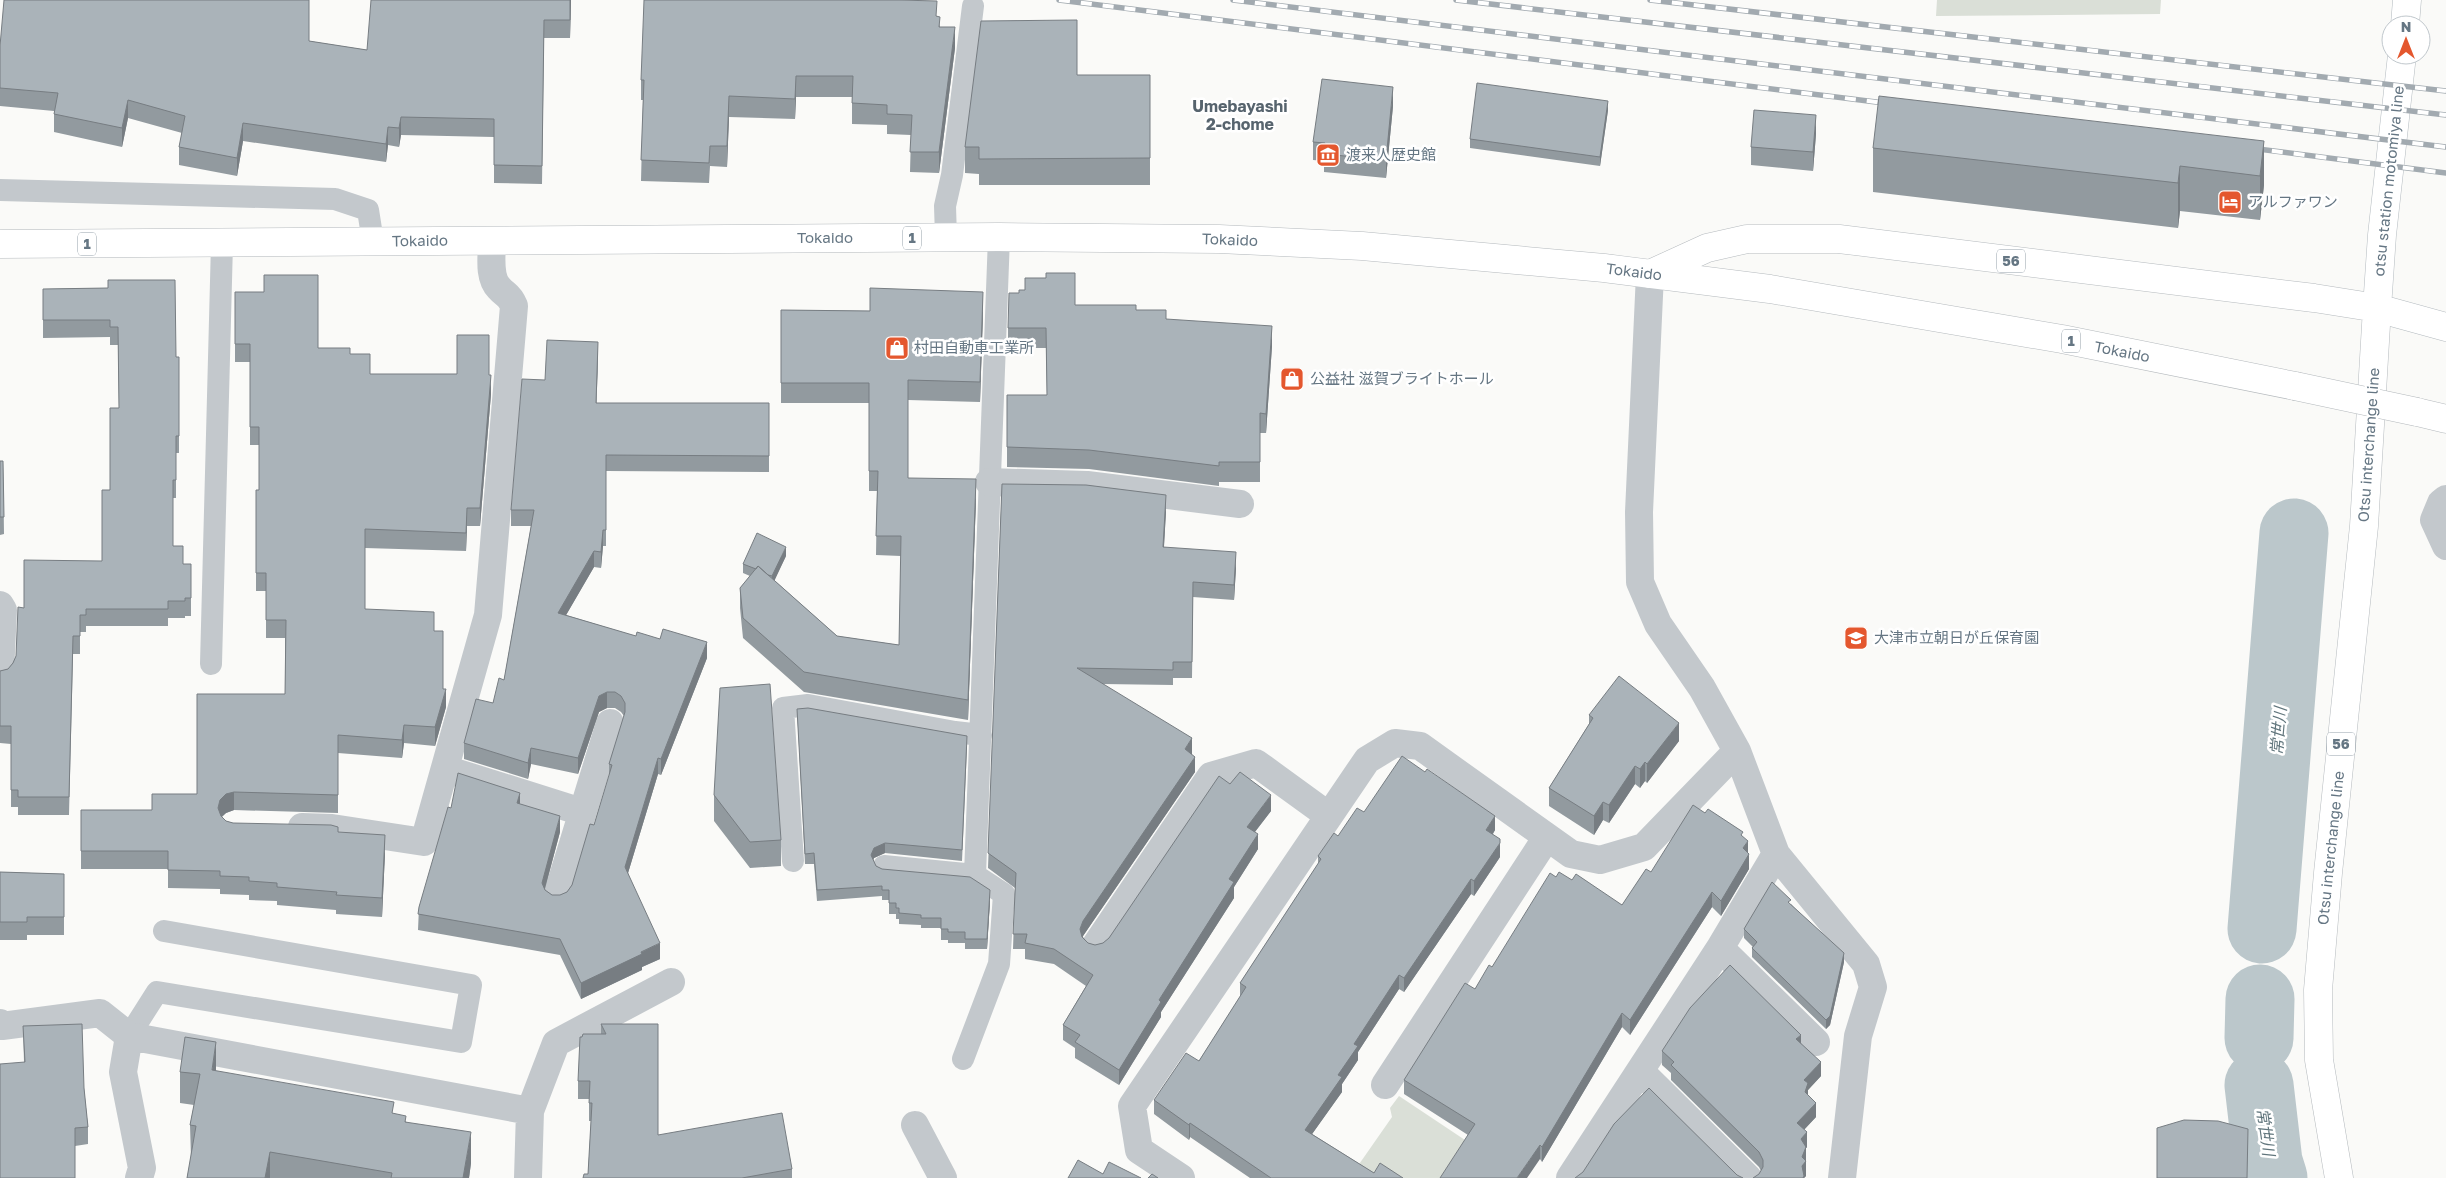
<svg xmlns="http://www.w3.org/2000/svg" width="2446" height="1178" font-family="'Golos Text','Noto Sans JP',sans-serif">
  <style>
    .green { fill: #dadfd7 }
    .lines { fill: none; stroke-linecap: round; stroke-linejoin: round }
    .river { stroke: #bbc7cb; stroke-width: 69 }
    .secondary-casing { stroke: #b3babf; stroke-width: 29 }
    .primary-casing { stroke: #b5babe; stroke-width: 29 }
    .highway-casing { stroke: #b4b9bd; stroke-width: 29 }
    .lane { stroke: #c3c8cc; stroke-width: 22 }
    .street { stroke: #c3c8cc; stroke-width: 28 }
    .secondary { stroke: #fff; stroke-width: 28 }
    .primary { stroke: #fff; stroke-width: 28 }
    .highway { stroke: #fff; stroke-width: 28 }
    .rail-casing { stroke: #a2aab0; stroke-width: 5.5 }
    .rail { stroke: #fff; stroke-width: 4; stroke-dasharray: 11; stroke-linecap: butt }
    .highway-bridge-casing { stroke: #b4b9bd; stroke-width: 29; stroke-linecap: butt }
    .highway-bridge { stroke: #fff; stroke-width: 28 }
    .wall { fill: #929a9f }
    .shaded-wall { fill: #777d82 }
    .building { fill: #aab3b9; stroke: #777d82 }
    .labels { text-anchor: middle; stroke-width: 5; stroke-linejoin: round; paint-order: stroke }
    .shield { fill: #fff; stroke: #939fa8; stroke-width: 1 }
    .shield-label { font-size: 14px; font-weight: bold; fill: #657683 }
    .poi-label { font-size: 15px; fill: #657683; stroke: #fff; text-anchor: start }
    .street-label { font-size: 15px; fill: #657683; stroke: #fff }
    .neighbourhood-label { font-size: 16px; font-weight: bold; fill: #57646e; stroke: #fff }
    .water-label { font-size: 16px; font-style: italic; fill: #60757c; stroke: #fff }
  </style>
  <rect width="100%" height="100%" fill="#fafaf8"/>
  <path class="green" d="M1937,0h224l-1,14 -224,2z
    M1399,1096l66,44 -25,38h-73l-12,-8 37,-53 -2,-9z"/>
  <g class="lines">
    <path class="river" d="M2262,929l32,-396
      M2259,1038l1,-39
      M2259,1085l9,77 5,16"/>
    <g class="secondary-casing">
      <path id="secondary" d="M2405,25l2,-25
        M2402,55l-20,180 -5,73 69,19"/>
    </g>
    <g class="primary-casing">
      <path id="primary" d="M1650,274l57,-26 40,-9h92l475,59 63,10 -13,218 -36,347 -10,117 1,70 20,118"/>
    </g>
    <g class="highway-casing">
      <path id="highway" d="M0,244l999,-7 220,2 143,7 242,22 166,21 292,50 233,47
        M2417,412l29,7"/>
    </g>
    <path class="lane" d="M0,190l335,9 33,11 5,32
      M946,237l-1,-31 7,-31 21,-169
      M211,664l11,-421
      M793,861l-10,-153 25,-3 147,27 26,3
      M884,866l91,9
      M129,1036l28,-44 304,50 10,-57 -307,-54
      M963,1059l36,-95 5,-70 -29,-19 24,-638"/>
    <path class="street" d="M989,482l98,3 153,19
      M2446,499l-5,4 -7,17 12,26
      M0,605l3,5 -3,63
      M445,769l137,43
      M302,827l30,1 92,14 64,-227 26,-309c-5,-12 -8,-10 -15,-18 -11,-11 -7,-33 -7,-47
      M1776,854l90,110 7,23 -15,49 -16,142
      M557,896l53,-173
      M1096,945l115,-169 45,-13 73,53
      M1720,948l96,94
      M0,1023l2,3 98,-13 29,23 -6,36 19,96 -3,10
      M129,1036l401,75 -2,67
      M1640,1071l108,107
      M1385,1085l162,-248
      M530,1111l26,-68 115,-61
      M915,1125l28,53
      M1181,1178l-42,-28 -7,-44 235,-346 28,-17 25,3 151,108 29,6 44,-13 93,-96
      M1570,1178l150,-230 56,-94 -39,-103 -35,-63 -44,-64 -18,-42 -1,-70 11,-238"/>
    <use href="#secondary" class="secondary"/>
    <use href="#primary" class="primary"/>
    <use href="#highway" class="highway"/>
    <g class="rail-casing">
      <path id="rail" d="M1059,0l833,104
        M1233,0l1213,147
        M1456,0l990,115
        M1650,0l796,91
        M2250,148l196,25"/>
    </g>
    <use href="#rail" class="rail"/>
    <g class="highway-bridge-casing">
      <path id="highway-bridge" d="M2295,386l122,26"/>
    </g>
    <use href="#highway-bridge" class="highway-bridge"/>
  </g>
  <path class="wall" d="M571,0l-1,38h-26l-2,146 -48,-1v-46l-93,-2 -2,12 -11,-2 -2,17 -143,-21 -6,35 -58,-11v-18l3,-14 -54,-15 -6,29 -68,-15v-21l-54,-5v-60l309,-5 58,9z
    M937,16l3,11 15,21 -16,125 -29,-1 1,-37 -24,-1v-9l-35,-1v-27h-56l-1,22 -66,-2 -2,50 -17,-1 -1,17 -68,-2 2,-81h-2v-20z
    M1077,75h73v110h-171v-11l-14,-1v-26z
    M1393,106l-7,72 -62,-6v-11l-11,-1v-18z
    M1608,110l-8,56 -130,-18v-9z
    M1816,134l-3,37 -62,-6v-18z
    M2264,141v44l-4,35 -80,-9 -2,17 -305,-36v-44z
    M108,288l68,69h3v96h-3v45h-3v48l10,18h8v52h-6v2h-17v8h-82v6h-6v22h-7l-4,161h-51v-8h-7v-63l-11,-1v-72l8,-2 5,-6 3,-7 8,-48 78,-47 17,-153 -1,-63h-8v-8l-67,1v-49z
    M235,292l83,56 32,6 20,20 119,1 2,19 -11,132h-13l-1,25 -101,-3v61l69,22 12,76 -11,39 -31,-3 -2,15 -64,-5v60l-104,-3 -8,3 -4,4 4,4 7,2 105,9 47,21 -3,64 -46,-3v-4l-59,-5v-4l-28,-1v-5l-29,-1v-5l-52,-1v-19h-87v-59h71l45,-16 88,-100v-56h-19v-47h-10v-101h3v-45h-9v-83h-15z
    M1075,305l61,5 30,9 106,27 -6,87h-6v49h-41v4l-130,-17 -82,-2v-72h40l-1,-47h-38v-20z
    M781,310l202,2 -3,90 -72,-2v78l68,21 -8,221 -164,-28 -61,-54 -3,-30v-20l10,-12 -7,-3v-9l43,-8 -12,24 63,56 62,9 2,-89 -25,-1 1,-64h-8v-88h-88z
    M598,358l-2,45h173v69l-163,-1v75h-3l-2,22 -7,-1 -28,48 141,43 -46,117 -3,-1 -30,99 32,86 -18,8v3l-61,29 -21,-44 -142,-25 1,-23 32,-99 69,-4 40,28 -15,57v1l7,5h8l7,-3 5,-7 22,-60 15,-49v-12l15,-48 -3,-4 -6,-4h-8l-8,4 -21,62 -47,-10 -3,15 -64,-20v-16l29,-40 11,-23 27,-154h-20v-16l34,-130z
    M0,461h3l1,73 -4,1z
    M1002,484l164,27 -2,36 72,21 -2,32 -41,-3 -1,81h-19v7l-70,-1 89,70 3,18 -112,164v1l5,6 7,2 8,-2 6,-5 121,-154 41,27 -16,21 3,17 -24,38v11l-73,114v5l-42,68 -44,-27v-10l-12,-8v-15l23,-39 -32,-22 -29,-5v-10h-12l2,-61 -27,-20z
    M797,709l170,38 -5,114 -77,-8 -11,5 -1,2 3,6 6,3 108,32 -3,48h-22v-6h-17v-3h-7v-12h-20v-3l-22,-1v-5h-3v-5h-7v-14h-7v-4l-65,5 -3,-37h-9z
    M1589,715l90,26 -32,42 -2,-2 -5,7 -5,-4 -26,39 -6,-3 -9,15 -45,-29v-18l40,-64z
    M714,795l67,45v26l-31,2 -36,-47z
    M1364,812l131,18 -2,4 7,23 -26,39 -3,-2 -67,98 -5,-3 -41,63v8l-16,24v8l-30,42 62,39 29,5h-153l-60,-41 -1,3 -35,-26v-14l45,-39 41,-64v-14l78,-119v-8l20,-20z
    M1743,837l5,16 1,16 -28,47 -9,-9 -82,128 -8,-8 -80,135 -2,-3 -72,-24 -64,-41v-14l88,-113 64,-90 16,3 50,25 29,-33z
    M0,872l64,2v61h-37v5h-27z
    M1791,904l53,58 -14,63 -4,4 -74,-72v-9l1,-1 -9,-9v-9z
    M601,1024l57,111 134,34v9h-209l5,-4 3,-53h-2v-22h-11v-18l23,-47z
    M23,1026l61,62 4,39v17l-13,2 -51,-84z
    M1801,1043l20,33 -13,14v5l8,22 -12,13 3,17 -1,1v28l-2,2 -45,-4 2,-3 -2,-4 -88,-87v-7l-9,-8v-14z
    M216,1071l178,43 77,49 -2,15h-282l4,-21 -1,-32 4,-20 -14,-2v-31z"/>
  <path class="shaded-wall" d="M570,0h1l-1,38z
    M955,27v21l-16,125v-21z
    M796,76v21l-1,22v-20z
    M1393,87v19l-7,72v-18z
    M729,96v21l-2,50v-21z
    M128,100v18l-6,29v-19z
    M1608,101v9l-8,56v-9z
    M1816,115v19l-3,37v-19z
    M401,117v18l-2,12v-19z
    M243,123v18l-6,35v-18z
    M388,127v18l-2,17v-18z
    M2264,141v44l-4,35v-44z
    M2180,166v45l-2,17v-45z
    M983,292v20l-3,90v-20z
    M1272,326v20l-6,87v-19z
    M598,342v16l-2,61v-16z
    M491,375v19l-11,132v-18z
    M976,479v20l-8,221v-20z
    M1166,495v16l-3,51v-15z
    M467,508v18l-1,25v-18z
    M603,530v16l-2,22v-16z
    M786,547v9l-14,30v-10z
    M594,551v16l-36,62v-16z
    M1236,552v16l-2,32v-15z
    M707,642v16l-46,117v-16z
    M446,689v18l-11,39v-19z
    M607,692v16l-8,4 -21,62v-16l21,-62z
    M1679,723v18l-32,42v-19z
    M404,725v18l-2,15v-18z
    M1192,738v16l-7,11v-16z
    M531,748v16l-3,15v-16z
    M1195,757v15l-112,164 -3,8v-15l3,-8z
    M658,758v16l-33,109v-16z
    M1645,762v19l-5,7v-19z
    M1635,766v18l-26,39v-18z
    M234,792v18l-8,3 -6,5 -2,-10 2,-8 6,-6z
    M520,793v16l-3,-6z
    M1271,795v16l-24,31v-15z
    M1603,802v18l-9,15v-19z
    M560,816v16l-18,67v-16z
    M1495,816v14l-9,14v-14z
    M1258,834v15l-24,38v11l-73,114v5l-42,68v-15l110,-191z
    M385,835v18l-3,64v-19z
    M1748,841v14l-5,-7z
    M885,843v10l-11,5 -3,7v-10l3,-7z
    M1500,843v14l-26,39v-15z
    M1749,854v15l-28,47v-15z
    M1471,879v15l-67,98v-14z
    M990,890v11l-3,48v-10z
    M1712,892v15l-82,128v-15z
    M660,943v16l-18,8v3l-61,29v-16z
    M1844,953v9l-14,63 -4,4v-9z
    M1399,975v14l-41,63v8l-16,24v8l-37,52v-14l49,-86z
    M1622,1013v14l-80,135v-15z
    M1801,1035v14l-5,-10z
    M216,1042v31l-4,-3z
    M1821,1062v14l-13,14v7l-3,9 -1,-26z
    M1816,1103v14l-19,20v-14z
    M1190,1123v14l-1,3v-15z
    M471,1132v31l-2,15h-6z
    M1807,1132v15l-1,1v28l-2,2h-2v-21l-1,-18z
    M1540,1145v14l-13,19h-10z
    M270,1152v26h-5z"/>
  <path class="building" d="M4,0h305v41l58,9 4,-50h199v20h-26l-2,146 -48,-1v-46l-93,-2 -2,11 -11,-1 -2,17 -143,-21 -6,35 -58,-11 6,-31 -57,-16 -6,28 -68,-14 4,-21 -58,-5v-42z
    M644,0h255l38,1 -1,15 4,1 -1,10h16l-16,125h-29l2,-37 -25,-1v-9l-35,-2 1,-27h-57l-1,23 -66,-3 -2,50h-17l-1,17 -68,-3 3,-80h-3z
    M1077,20v55h73v83l-171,1v-12h-14l16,-126z
    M1322,79l71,8 -7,73 -62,-6 1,-11 -12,-1z
    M1477,83l131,18 -8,56 -130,-18z
    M1879,96l385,45 -4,35 -80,-10 -2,17 -305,-35z
    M1754,110l62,5 -3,37 -62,-5z
    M1046,273h29v32h61v5h30v9l106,7 -6,88 -6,-1v49h-41v4l-130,-16 -82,-3v-52h40l-1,-67h-38l1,-35h10v-3h6v-12h21z
    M264,275h54v73h32v6h20v20h87v-39h32v40h2l-11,133h-13l-1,25 -101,-4v80l69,3v19h9v58h3l-11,38 -31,-2 -2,15 -64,-5v60l-104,-3 -8,2 -6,6 -2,8 3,8 5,5 7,2 98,2 7,2v5l47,3 -3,63 -46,-3 1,-3 -60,-5v-4l-28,-2v-4l-29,-1v-5l-52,-1v-19h-87v-41h71v-16h45v-100h88l1,-74h-20v-47h-10v-83h3v-63h-9v-83h-15v-52h29z
    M108,280h67l1,77h3v79h-3v44h-3v66h10v18h8v34h-6v3h-17v8h-82v6h-6v21h-7l-4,161h-51v-7h-7v-64h-11v-55l8,-2 5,-6 3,-7 2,-49 6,1v-48l78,1v-71h8v-82h9l-1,-81h-8v-7h-67v-31l65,-1z
    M870,288l113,4 -3,90 -72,-2v98l68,1 -8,221 -164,-28 -61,-54 -3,-30 18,-22 79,70 62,9 2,-109h-25l2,-65h-9v-88h-88v-73l89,1z
    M547,340l51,2 -2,61h173v53l-163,-1v75h-3l-2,22 -7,-1 -36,62 78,23 1,-4 23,7 3,-10 44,13 -46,117 -3,-1 -33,109 35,76 -19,9 1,2 -61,29 -21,-44 -142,-25 1,-7 29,-100 3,1 7,-35 62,20 -3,10 43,13 -18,67 3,7 7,5h8l7,-3 5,-7 18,-61 4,1 18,-60 -3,-1 16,-52v-9l-4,-7 -6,-4h-8l-8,4 -21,62 -47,-10 -3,15 -64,-20 12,-44 17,4 6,-25 5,2 30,-170h-23l11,-131 23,1z
    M0,461h3l1,56h-4z
    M1002,484l84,1 80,10 -3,52 73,5 -2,33 -41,-3 -1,80h-19v8l-96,-2 115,70 -7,11 10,8 -112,164 -3,8 2,8 6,6 7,2 8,-2 6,-5 110,-162 11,8 10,-12 31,23 -24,32 11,7 -29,45 5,3 -75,118 2,2 -42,68 -44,-28 5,-7 -17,-10 30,-50 -39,-26 -29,-6 2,-9h-14l3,-61 -28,-20z
    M757,533l29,14 -14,29 -4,-1 -10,-9 -2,3 -13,-5z
    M1619,676l60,47 -32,41 -2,-2 -5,7 -5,-3 -26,39 -6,-3 -9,14 -45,-28 44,-70 -4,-3z
    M770,684l11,156 -31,2 -36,-47 6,-107z
    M808,708l159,28 -5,114 -77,-7 -11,5 -3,7 5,11 6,3 88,8 20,13 -3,49h-22v-7h-17v-3h-7v-11h-20v-3l-22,-2v-5h-3v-5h-7v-13h-7v-4l-65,4 -3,-37 -9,1 -8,-145z
    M1402,756l23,16 2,-3 68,47 -9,14 14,9v4l-26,38 -3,-2 -67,99 -5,-3 -45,69 4,2 -20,29 4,2 -37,53 69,43 6,-10 23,15h-132l-81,-55 -1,2 -35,-25 32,-47 13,8 47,-74 -6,-4 81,-124 -3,-3 16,-23 4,3 19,-28 7,4z
    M1693,805l12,8 3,-4 35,23 -2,3 7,6 -5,7 6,6 -28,47 -9,-9 -82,128 -8,-7 -80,134 -2,-2 -23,33h-77l35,-54 -71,-44 61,-97 10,6 14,-24 3,2 58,-94 6,4 3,-5 13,8 4,-6 46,31 24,-36 5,3z
    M0,872l64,2v43h-37v5h-27z
    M1772,882l19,18 -3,2 56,51 -14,63 -4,4 -74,-72 5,-6 -13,-13z
    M1730,965l71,70 -5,4 25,23 -17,18 4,3 -3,9 11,11 -19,20 10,9 -6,7 5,8 -4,10 4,4 -4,5 2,10 -1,2h-50l6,-4 4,-7v-7l-4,-8 -88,-87 3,-3 -12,-11 28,-43z
    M82,1024l2,64 4,39 -13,1v50h-75v-114l25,-2 -2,-36z
    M601,1024h57v111l124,-22 10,56 -50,9h-159l1,-4h4l4,-71h-3l1,-22h-12l2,-44h2l1,-3h23z
    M185,1037l31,5 -4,28 182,32 -2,11 14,3 -1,6 66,10 -8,46h-72l1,-5 -122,-21 -5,26h-78l9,-52 -6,-1 10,-51 -20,-2z
    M1649,1088l88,87 6,3h-168l8,-6 31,-48z
    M2184,1120l34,1 30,8 -1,49h-90v-50z
    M1078,1160l25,14 6,-12 32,16h-73z
    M1152,1174l6,4h-10z"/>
  <defs>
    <g id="museum-square" transform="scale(1.25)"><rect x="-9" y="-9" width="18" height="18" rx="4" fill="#e4572e" stroke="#fff"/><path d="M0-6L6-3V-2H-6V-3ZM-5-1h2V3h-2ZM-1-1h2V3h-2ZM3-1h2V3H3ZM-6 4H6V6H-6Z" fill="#fff"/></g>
    <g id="hotel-square" transform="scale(1.25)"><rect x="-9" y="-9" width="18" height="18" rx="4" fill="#e4572e" stroke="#fff"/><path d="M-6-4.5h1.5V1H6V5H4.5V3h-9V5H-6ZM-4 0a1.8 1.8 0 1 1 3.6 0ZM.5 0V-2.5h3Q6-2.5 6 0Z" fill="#fff"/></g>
    <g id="shop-square" transform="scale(1.25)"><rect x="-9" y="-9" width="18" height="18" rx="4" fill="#e4572e" stroke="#fff"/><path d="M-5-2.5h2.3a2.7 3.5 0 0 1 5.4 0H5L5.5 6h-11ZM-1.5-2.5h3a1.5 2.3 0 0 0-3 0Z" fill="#fff"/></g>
    <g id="school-square" transform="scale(1.25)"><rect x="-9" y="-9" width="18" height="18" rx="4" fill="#e4572e" stroke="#fff"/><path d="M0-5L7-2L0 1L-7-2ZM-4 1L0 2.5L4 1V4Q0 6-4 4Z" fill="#fff"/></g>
  </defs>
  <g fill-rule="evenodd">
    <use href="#museum-square" x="1328" y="155"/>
    <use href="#hotel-square" x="2230" y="202"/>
    <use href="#shop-square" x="897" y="348"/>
    <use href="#shop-square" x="1292" y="379"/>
    <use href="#school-square" x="1856" y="638"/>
  </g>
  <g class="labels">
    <g class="shield">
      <rect x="903" y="226.5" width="18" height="23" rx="4"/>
      <rect x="78" y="232.5" width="18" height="23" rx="4"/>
      <rect x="1997" y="249.5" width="28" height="23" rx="4"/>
      <rect x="2062" y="329.5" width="18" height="23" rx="4"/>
      <rect x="2327" y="732.5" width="28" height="23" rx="4"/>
    </g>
    <g class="shield-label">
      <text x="912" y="243">1</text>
      <text x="87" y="249">1</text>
      <text x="2011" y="266">56</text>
      <text x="2071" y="346">1</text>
      <text x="2341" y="749">56</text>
    </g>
    <g class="poi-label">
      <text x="1346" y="160">渡来人歴史館</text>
      <text x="2248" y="207">アルファワン</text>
      <text x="914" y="353">村田自動車工業所</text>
      <text x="1310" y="384">公益社 滋賀ブライトホール</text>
      <text x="1874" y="643">大津市立朝日が丘保育園</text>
    </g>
    <g class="street-label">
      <text transform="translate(2389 181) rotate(-84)" y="5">otsu station motomiya line</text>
      <text x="825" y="243">Tokaido</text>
      <text transform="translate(1230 240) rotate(2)" y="5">Tokaido</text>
      <text transform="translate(420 241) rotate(-1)" y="5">Tokaido</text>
      <text transform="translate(1634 272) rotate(7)" y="5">Tokaido</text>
      <text transform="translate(2122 352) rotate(11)" y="5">Tokaido</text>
      <text transform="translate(2369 445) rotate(-86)" y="5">Otsu interchange line</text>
      <text transform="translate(2331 848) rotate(-84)" y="5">Otsu interchange line</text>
    </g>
    <g class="neighbourhood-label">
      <text x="1240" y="112">Umebayashi<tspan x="1240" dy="18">2-chome</tspan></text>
    </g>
    <g class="water-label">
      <text transform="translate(2278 731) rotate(-85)" y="6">常世川</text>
      <text transform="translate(2266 1132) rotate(82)" y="6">常世川</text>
    </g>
  </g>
  <g transform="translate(2406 40)"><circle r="24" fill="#ffffff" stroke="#c1c8cd"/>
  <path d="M0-4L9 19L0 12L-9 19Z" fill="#e4572e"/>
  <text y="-8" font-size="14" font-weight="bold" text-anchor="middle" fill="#657683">N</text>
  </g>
</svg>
